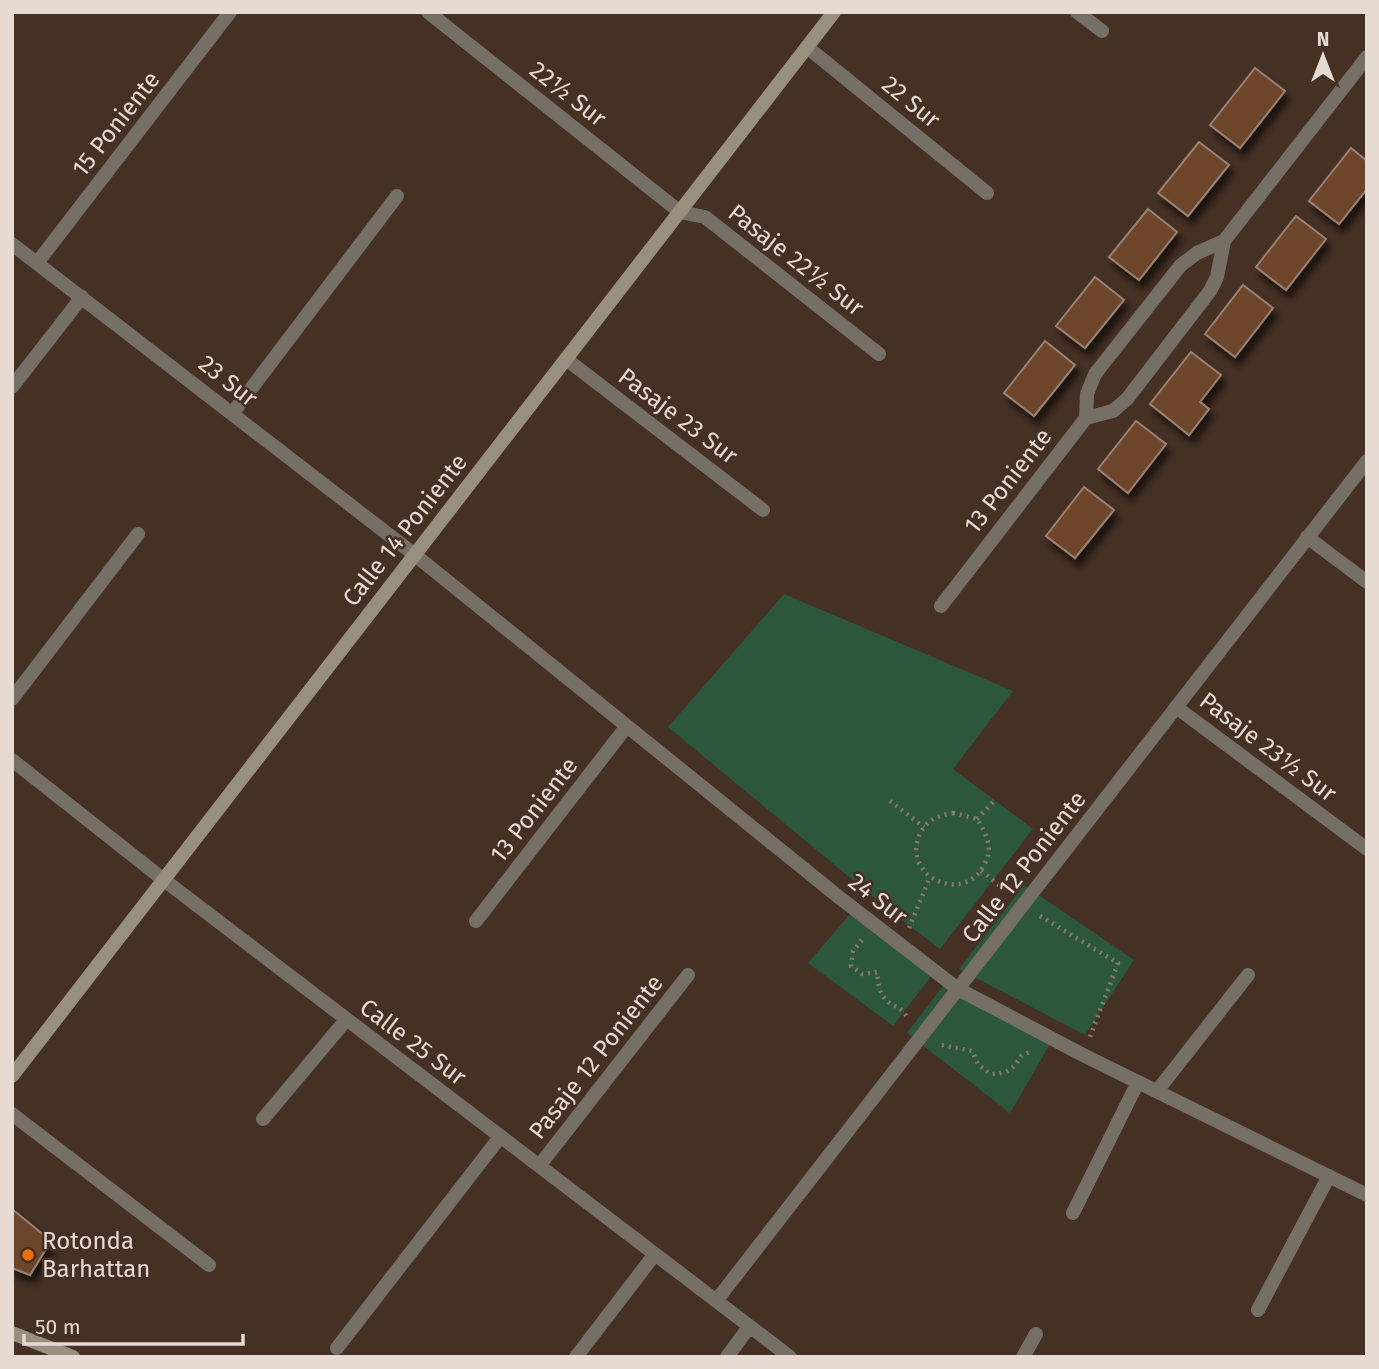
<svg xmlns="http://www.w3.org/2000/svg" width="1379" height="1369" font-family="'Fira Sans',sans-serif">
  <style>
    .green { fill: #2c573c }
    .building { fill: #6c442b; stroke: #998173; stroke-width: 2; filter: url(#shadow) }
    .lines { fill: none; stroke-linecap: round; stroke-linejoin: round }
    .path { stroke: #8b796f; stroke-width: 4.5; stroke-dasharray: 2 5; stroke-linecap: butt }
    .street { stroke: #756f65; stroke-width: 14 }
    .secondary { stroke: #988f7f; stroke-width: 14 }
    .food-dot { fill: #e8710a; stroke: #453024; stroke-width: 2.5 }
    .labels { text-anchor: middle; stroke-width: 5; stroke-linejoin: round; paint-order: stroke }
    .street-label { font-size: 24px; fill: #e7dad2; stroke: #453024 }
    .poi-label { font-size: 24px; fill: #e7dad2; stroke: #453024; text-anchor: start }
  </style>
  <defs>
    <filter id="shadow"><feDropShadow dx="4.5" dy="8" stdDeviation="3.5" flood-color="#0009"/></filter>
  </defs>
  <rect width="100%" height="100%" fill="#453024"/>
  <path class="green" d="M784,594l229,97 -60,78 80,60 -93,120 -51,-39 -221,-183z
    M1024,885l110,75 -49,75 -126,-66z
    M851,913l81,62 -39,51 -85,-63z
    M946,982l107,57 -43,74 -103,-80z"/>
  <path class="building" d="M1255,68l30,23 -45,57 -30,-23z
    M1199,142l30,23 -41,51 -30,-23z
    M1351,148l16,13v28l-28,35 -30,-23z
    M1148,209l29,23 -38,48 -30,-23z
    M1296,216l30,23 -40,51 -30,-23z
    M1095,277l29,23 -39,48 -29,-22z
    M1243,285l30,23 -38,49 -30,-23z
    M1045,341l30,24 -41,51 -30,-23z
    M1191,352l30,23 -21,27 9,7 -20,26 -39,-31z
    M1136,421l30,23 -38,49 -30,-24z
    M1084,487l30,23 -39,48 -29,-22z
    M12,1209l39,32 -21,34 -18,-7z"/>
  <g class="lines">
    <path class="path" d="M890,801l34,26
      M953,813l24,6c4,6 8,13 10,20 3,8 2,18 -3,26 -21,40 -81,12 -65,-29 6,-15 19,-21 34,-23z
      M977,819l18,-19
      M981,871l27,21
      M1040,916l78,47 -28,74
      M909,928l21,-51
      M862,940l-9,11 -2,15 11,8 15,-2c1,10 2,21 9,28 10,9 15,5 22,19
      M942,1045l30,6 6,13 12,10c15,0 24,-4 31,-18l9,-4"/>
    <path class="street" d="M428,12l252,200 25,5 174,137
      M1077,12l25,19
      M807,47l180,146
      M12,244l403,311 425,343 118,91 125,66 284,140
      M37,263l193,-251
      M566,359l197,151
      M12,387l70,-90
      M232,414l165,-218
      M1086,418l1,-24 8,-20 86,-109 16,-12 27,-12
      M1307,537l60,45
      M941,606l145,-188 27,-7 14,-12 83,-108 7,-14 7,-36 143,-184
      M12,699l126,-165
      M1176,707l191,142
      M12,760l152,120 626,477
      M476,921l151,-195
      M1157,1091l91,-116
      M12,1114l197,151
      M263,1119l83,-99
      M539,1166l149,-191
      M1073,1213l65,-131
      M716,1301l651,-840
      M1258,1310l71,-134
      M337,1348l163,-211
      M576,1357l79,-103
      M727,1357l22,-30
      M1023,1357l13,-23"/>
    <path class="secondary" d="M12,1076l822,-1064
      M12,1333l61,24"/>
  </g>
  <circle class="food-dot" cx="28" cy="1255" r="7"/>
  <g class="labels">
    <g class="street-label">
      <text transform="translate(568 94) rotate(38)" y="8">22½ Sur</text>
      <text transform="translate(911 102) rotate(39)" y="8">22 Sur</text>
      <text transform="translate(116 124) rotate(-52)" y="8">15 Poniente</text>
      <text transform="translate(796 260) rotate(38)" y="8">Pasaje 22½ Sur</text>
      <text transform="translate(228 381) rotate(38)" y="8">23 Sur</text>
      <text transform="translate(678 416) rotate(37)" y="8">Pasaje 23 Sur</text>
      <text transform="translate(1008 481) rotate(-52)" y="8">13 Poniente</text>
      <text transform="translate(405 530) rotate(-52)" y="8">Calle 14 Poniente</text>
      <text transform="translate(1268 747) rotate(37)" y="8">Pasaje 23½ Sur</text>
      <text transform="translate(534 810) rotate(-52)" y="8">13 Poniente</text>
      <text transform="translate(1024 867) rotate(-52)" y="8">Calle 12 Poniente</text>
      <text transform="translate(878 899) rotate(38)" y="8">24 Sur</text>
      <text transform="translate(413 1042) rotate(37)" y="8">Calle 25 Sur</text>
      <text transform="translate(596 1057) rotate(-52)" y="8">Pasaje 12 Poniente</text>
    </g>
    <g class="poi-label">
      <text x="42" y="1249">Rotonda<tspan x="42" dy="28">Barhattan</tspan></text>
    </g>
  </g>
  <rect width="1379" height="1369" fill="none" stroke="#e7dad2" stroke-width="28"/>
  <g transform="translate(1323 56)" stroke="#453024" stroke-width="5" paint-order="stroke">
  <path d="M0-5L12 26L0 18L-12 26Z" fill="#e7dad2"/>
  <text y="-10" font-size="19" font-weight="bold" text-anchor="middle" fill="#e7dad2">N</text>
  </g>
  <path d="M24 1334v10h219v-10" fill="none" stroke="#e7dad2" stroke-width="3.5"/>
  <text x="35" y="1334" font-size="21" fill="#e7dad2" stroke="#453024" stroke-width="5" paint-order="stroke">50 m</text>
</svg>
